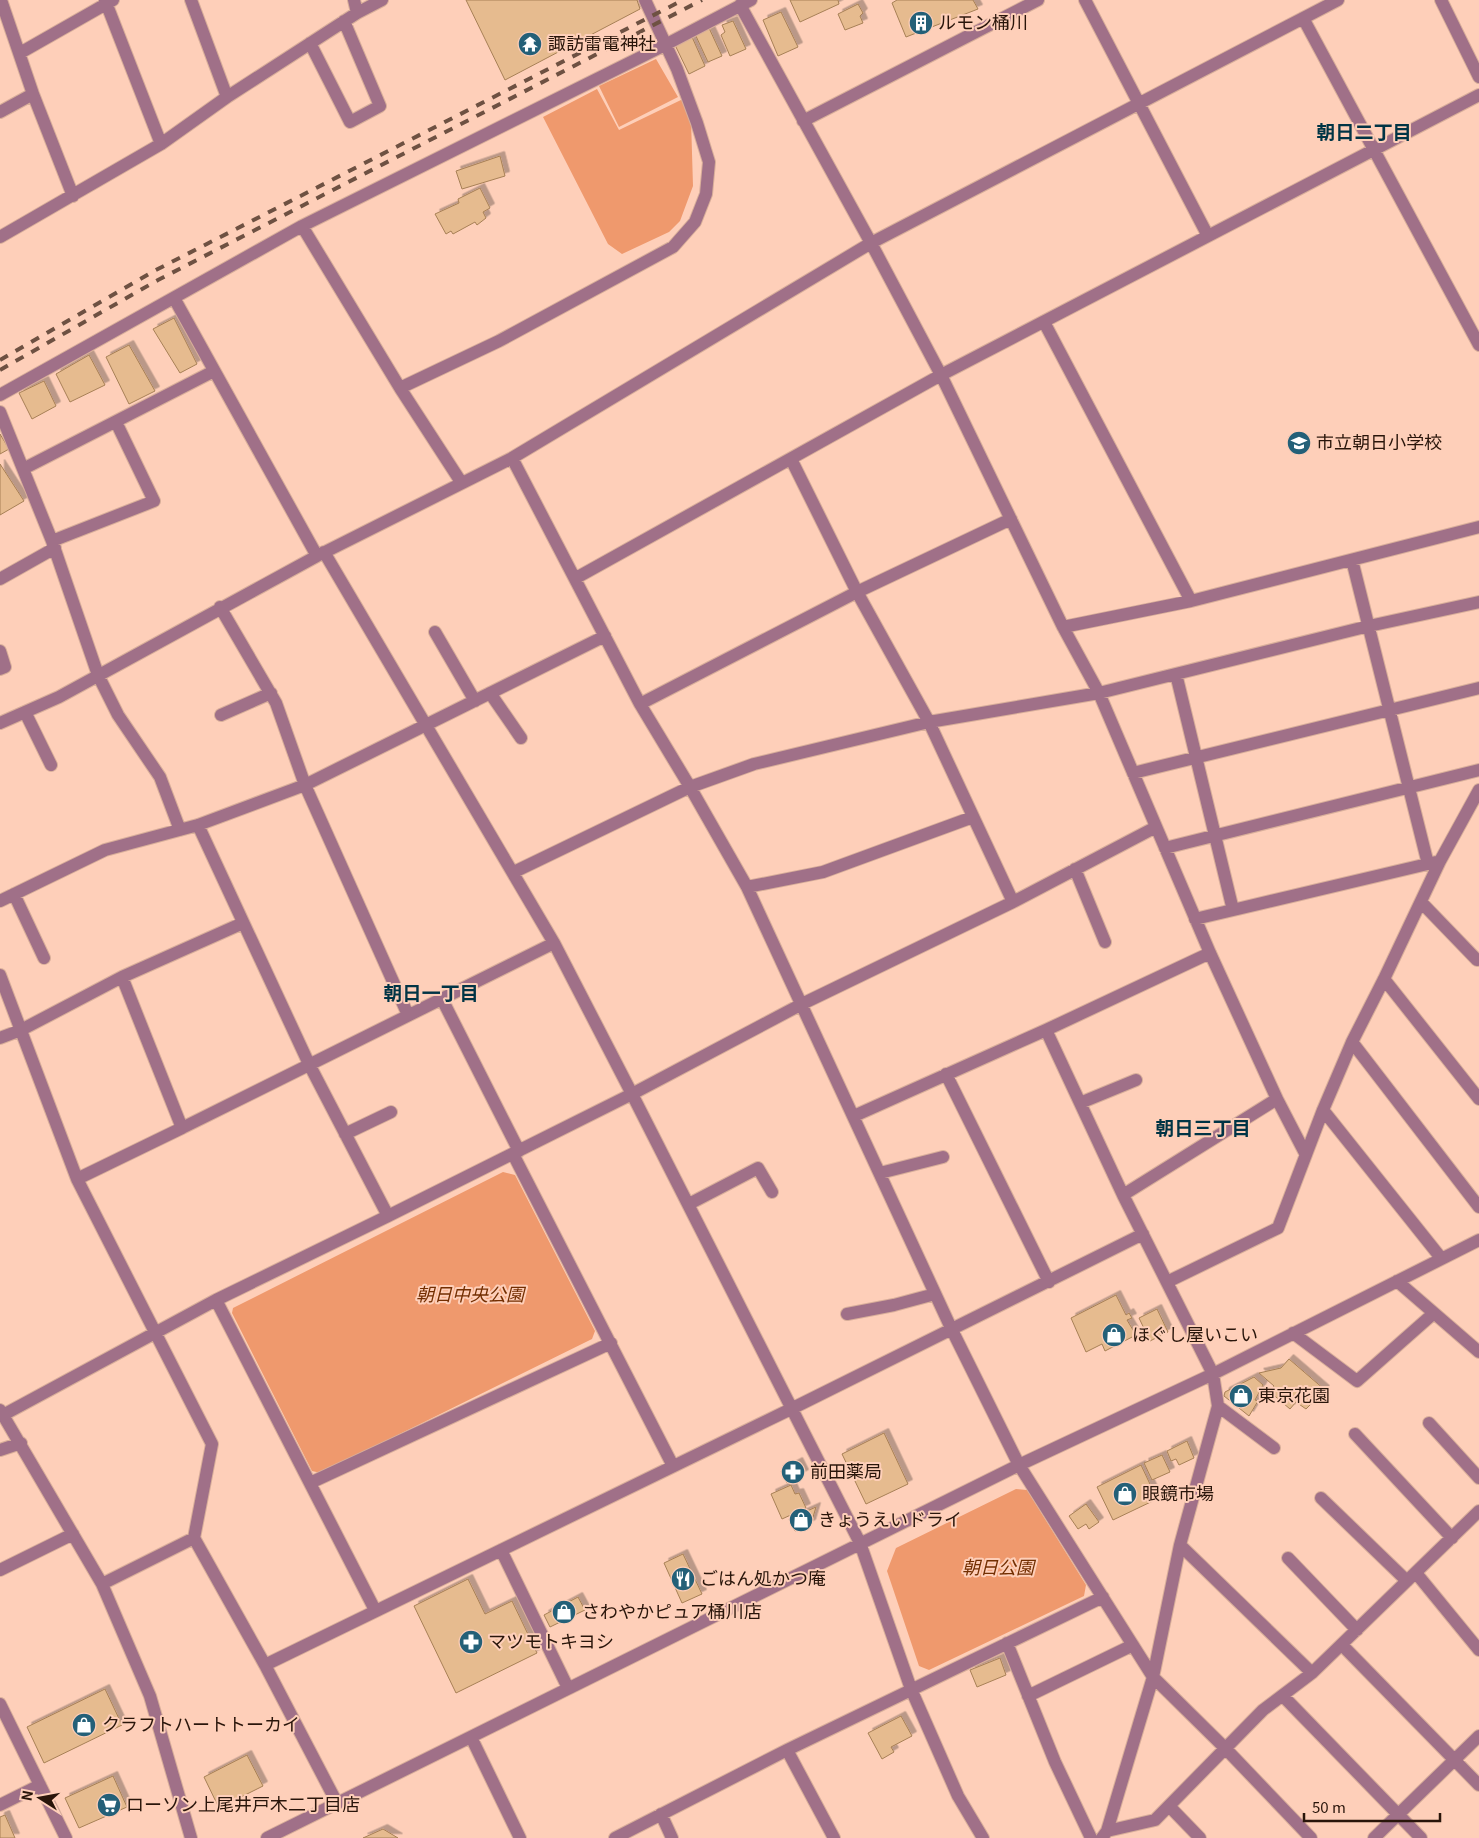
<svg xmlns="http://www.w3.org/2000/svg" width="1479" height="1838" font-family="Georgia,'Noto Sans JP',serif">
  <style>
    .green { fill: #ef996d }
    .building { fill: #e6bb8f; stroke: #a78056; filter: url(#shadow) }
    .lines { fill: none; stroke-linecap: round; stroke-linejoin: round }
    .minor-casing { stroke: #d8ae9a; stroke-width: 14 }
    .minor { stroke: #a07088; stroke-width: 12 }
    .rail { stroke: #6e5142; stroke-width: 4; stroke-dasharray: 9 9; stroke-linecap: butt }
    .labels { text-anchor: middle; stroke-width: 4; stroke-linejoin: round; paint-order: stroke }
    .poi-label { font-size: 18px; fill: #29150a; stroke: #fecfb9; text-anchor: start }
    .park-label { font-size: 18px; font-style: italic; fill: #732e00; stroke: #fecfb9 }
    .neighbourhood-label { font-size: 19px; font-weight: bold; fill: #003445; stroke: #fecfb9 }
  </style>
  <defs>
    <filter id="shadow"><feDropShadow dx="4.5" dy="-4.5" stdDeviation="0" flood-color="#0004"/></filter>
  </defs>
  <rect width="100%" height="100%" fill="#fecfb9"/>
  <path class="green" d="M656,59l22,38 -59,30 -20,-41z
    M597,89l22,41 64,-31 8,21 2,66 -13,35 -11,11 -47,22 -14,-10 -65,-127z
    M503,1172l12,3 80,156 -3,8 -271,134 -9,-2 -80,-158 1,-5z
    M1016,1489l11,1 59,95 -2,11 -155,74 -10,-4 -32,-95 9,-23z"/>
  <path class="building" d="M466,0h171l3,9 -135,71z
    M790,0h48l1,4 -39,18z
    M897,0h76l5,9 -72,28 -14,-34z
    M858,4l5,9 -3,3 3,7 -18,7 -7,-16z
    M781,12l17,35 -20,9 -15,-36z
    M733,21l13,28 -16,7 -9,-21 4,-3 -3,-7z
    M709,28l13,28 -14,6 -13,-28z
    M692,37l13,29 -16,8 -14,-29z
    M500,156l5,20 -43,13 -6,-18z
    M480,188l10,20 -7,4 3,6 -9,7 -2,-3 -22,12 -2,-3 -5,3 -11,-20 24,-11 -1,-4z
    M174,318l23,46 -17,9 -27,-44z
    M129,345l26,46 -26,13 -23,-47z
    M89,355l16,30 -35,17 -14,-28z
    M44,381l12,25 -24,13 -13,-26z
    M0,434l9,15 -9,5z
    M0,464l24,37 -24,14z
    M1116,1295l10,20 3,-2 3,5 -5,2 9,15 -31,16 -3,-7 -16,8 -15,-34z
    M1157,1309l11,23 -18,9 -11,-23z
    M1289,1359l36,31 -19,19 -10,-7 -6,7 -20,-17 4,-6 -15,-13 22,-5z
    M1254,1377l9,8 -8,15 3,1 -9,15 -25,-20 1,-4z
    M884,1433l24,51 -42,20 -24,-50z
    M1187,1441l7,17 -15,7 -3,-6 -5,2 -4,-10z
    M1162,1455l8,17 -18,8 -8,-17z
    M798,1462l6,12 -17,9 -6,-12z
    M1141,1465l16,34 -44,21 -16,-33z
    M791,1485l4,9 4,-1 7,15 -24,11 -11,-25z
    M1086,1504l13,18 -10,7 -3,-5 -8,5 -9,-13z
    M816,1507l-5,17 -16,7 -6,-12z
    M683,1554l19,40 -20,9 -18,-40z
    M468,1579l17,35 27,-13 25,52 -81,40 -42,-87z
    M578,1597l7,13 -35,17 -6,-12z
    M1000,1658l6,17 -29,12 -7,-17z
    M105,1689l17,36 -78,38 -17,-36z
    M901,1716l11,20 -21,11 3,5 -12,7 -14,-26z
    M247,1755l16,31 -44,22 -15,-31z
    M113,1776l14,31 -48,21 -14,-30z
    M5,1815l10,23h-15v-21z
    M383,1829l15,9h-35z"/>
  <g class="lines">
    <g class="minor-casing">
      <path id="minor" d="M1,0l32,94 40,102
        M105,0l56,144
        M191,0l36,97
        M354,0l3,13
        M1085,0l123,236
        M1441,0l38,77
        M740,5l131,238 70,132 122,252 36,66 111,260 67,146 29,56
        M1303,18l176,327
        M310,43l40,79 30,-16 -36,-85
        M20,53l93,-53
        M0,112l33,-18
        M803,121l235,-121
        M302,226l98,162 61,94
        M0,237l161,-93 66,-47 130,-84 25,-13
        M174,298l143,258
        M1044,322l147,279
        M400,388l99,-47 174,-94 22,-25 11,-28 3,-32 -12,-39 -20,-54 -32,-69
        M0,395l302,-169 363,-181 86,-45
        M0,412l23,57 191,-98
        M512,458l128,246 50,83 57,100 204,441 68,137 134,212 72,71 86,90
        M791,459l66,133 72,130 84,180
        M23,469l29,72 46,134 20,40 42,62 20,53
        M52,541l102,-40 -38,-79
        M324,552l230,391 78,151 228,449 51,146 47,107 25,42
        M1352,560l76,304
        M576,578l365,-203 538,-280
        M0,579l55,-31
        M220,607l56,96 29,82 103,230
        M1063,627l128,-26 288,-74
        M435,632l40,69
        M0,651l5,16 -5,2
        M1176,674l57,236
        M490,693l31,45
        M640,704l217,-112 154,-73
        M25,712l26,53
        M221,715l50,-22
        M0,723l59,-26 258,-141 195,-98 359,-215 467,-243
        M1133,773l346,-85
        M198,825l111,239 79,152
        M1165,848l314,-78
        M1075,869l30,73
        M514,872l176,-85 64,-23 175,-42 170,-29 270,-67 110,-24
        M747,887l76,-15 150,-55
        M14,894l30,64
        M0,901l105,-51 93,-25 107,-40 300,-149
        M1421,902l56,58
        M1195,919l241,-57
        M0,975l77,204 135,265 -18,94
        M1384,979l95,120
        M442,999l77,152
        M1046,1030l77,165 90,179 5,32 -38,139 -27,132 -46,154 -5,7
        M0,1038l21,-8 101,-53 121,-54
        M1352,1042l127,165
        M946,1074l103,208
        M1080,1103l56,-23
        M1323,1110l118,148
        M854,1116l192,-86 164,-77
        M182,1128l372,-185
        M345,1134l46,-22
        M513,1154l160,312
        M880,1173l63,-16
        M77,1179l105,-51 -60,-151
        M1123,1195l154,-96
        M689,1204l69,-36 14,24
        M1397,1281l82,71
        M1167,1282l111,-54 45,-118 29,-68 32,-63 56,-118 39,-71
        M216,1300l159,310
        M847,1314l47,-9 41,-11
        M1293,1333l64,48 77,-68
        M1218,1406l56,42
        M0,1410l102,174 48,112 41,142
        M3,1415l213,-115 172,-84 244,-122 170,-90 211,-102 143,-75
        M1429,1423l50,55
        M1355,1434l97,104
        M0,1450l21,-7
        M310,1483l301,-140
        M1321,1498l86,83
        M1180,1545l132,128
        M501,1550l67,138
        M1288,1558l69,72
        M0,1570l73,-36
        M1416,1573l63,77
        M102,1584l92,-46 71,127 72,138
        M1007,1643l48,119 36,76
        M1342,1645l137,140
        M265,1665l528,-257 350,-174
        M1028,1696l105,-51
        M1283,1696l138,142
        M0,1704l66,134
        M471,1737l49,101
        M787,1750l47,88
        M0,1805l40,-20
        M1169,1806l31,32
        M661,1814l11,24
        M1107,1831l48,-11 108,-110 49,-37 167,-162
        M267,1838l752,-373 194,-91 266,-134
        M615,1838l172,-88 316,-153
        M1374,1838l105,-102"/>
    </g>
    <use href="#minor" class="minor"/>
    <path class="rail" d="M0,360l154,-89 529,-271
      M0,370l158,-90 544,-280"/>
  </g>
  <defs>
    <g id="building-disc" transform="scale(1.25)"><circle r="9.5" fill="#246078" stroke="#fecfb9"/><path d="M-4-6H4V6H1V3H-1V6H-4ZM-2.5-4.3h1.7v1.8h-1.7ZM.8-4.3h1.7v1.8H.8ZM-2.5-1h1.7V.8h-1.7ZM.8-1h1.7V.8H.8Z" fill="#fff"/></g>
    <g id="temple-disc" transform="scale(1.25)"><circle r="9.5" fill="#246078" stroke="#fecfb9"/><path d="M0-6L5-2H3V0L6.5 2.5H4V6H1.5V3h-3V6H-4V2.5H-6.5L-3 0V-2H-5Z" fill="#fff"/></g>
    <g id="school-disc" transform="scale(1.25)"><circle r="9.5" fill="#246078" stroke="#fecfb9"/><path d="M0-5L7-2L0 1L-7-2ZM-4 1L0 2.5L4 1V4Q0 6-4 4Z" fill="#fff"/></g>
    <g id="shop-disc" transform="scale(1.25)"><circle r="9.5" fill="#246078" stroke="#fecfb9"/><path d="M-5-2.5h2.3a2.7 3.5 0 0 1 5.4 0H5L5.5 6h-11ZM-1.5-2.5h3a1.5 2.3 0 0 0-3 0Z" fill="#fff"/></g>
    <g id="pharmacy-disc" transform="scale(1.25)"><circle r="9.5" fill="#246078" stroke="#fecfb9"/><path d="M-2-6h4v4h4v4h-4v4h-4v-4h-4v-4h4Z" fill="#fff"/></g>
    <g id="restaurant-disc" transform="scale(1.25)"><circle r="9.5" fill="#246078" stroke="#fecfb9"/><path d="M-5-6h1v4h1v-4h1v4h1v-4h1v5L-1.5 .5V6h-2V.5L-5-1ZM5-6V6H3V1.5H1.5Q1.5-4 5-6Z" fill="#fff"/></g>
    <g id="supermarket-disc" transform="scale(1.25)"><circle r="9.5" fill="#246078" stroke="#fecfb9"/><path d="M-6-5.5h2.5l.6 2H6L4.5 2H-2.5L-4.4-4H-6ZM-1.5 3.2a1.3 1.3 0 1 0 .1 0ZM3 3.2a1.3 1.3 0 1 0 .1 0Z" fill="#fff"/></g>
  </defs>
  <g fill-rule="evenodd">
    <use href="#building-disc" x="921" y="23"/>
    <use href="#temple-disc" x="530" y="44"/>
    <use href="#school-disc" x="1299" y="443"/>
    <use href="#shop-disc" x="1114" y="1335"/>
    <use href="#shop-disc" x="1241" y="1396"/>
    <use href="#pharmacy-disc" x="793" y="1472"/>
    <use href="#shop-disc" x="1125" y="1494"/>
    <use href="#shop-disc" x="801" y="1520"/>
    <use href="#restaurant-disc" x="683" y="1579"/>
    <use href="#shop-disc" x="564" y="1612"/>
    <use href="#pharmacy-disc" x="471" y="1642"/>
    <use href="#shop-disc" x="84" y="1725"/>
    <use href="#supermarket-disc" x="109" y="1805"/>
  </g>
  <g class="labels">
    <g class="poi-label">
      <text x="938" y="29">ルモン桶川</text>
      <text x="548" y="50">諏訪雷電神社</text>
      <text x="1316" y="449">市立朝日小学校</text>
      <text x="1132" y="1341">ほぐし屋いこい</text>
      <text x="1258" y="1402">東京花園</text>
      <text x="810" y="1478">前田薬局</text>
      <text x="1142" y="1500">眼鏡市場</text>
      <text x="818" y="1526">きょうえいドライ</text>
      <text x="700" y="1585">ごはん処かつ庵</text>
      <text x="582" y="1618">さわやかピュア桶川店</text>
      <text x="488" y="1648">マツモトキヨシ</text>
      <text x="102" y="1731">クラフトハートトーカイ</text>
      <text x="126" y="1811">ローソン上尾井戸木二丁目店</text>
    </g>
    <g class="park-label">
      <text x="470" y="1301">朝日中央公園</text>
      <text x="998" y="1574">朝日公園</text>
    </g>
    <g class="neighbourhood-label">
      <text x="1364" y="139">朝日二丁目</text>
      <text x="431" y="1000">朝日一丁目</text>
      <text x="1203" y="1135">朝日三丁目</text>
    </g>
  </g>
  <g transform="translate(40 1798) rotate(281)" stroke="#fecfb9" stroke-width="4" paint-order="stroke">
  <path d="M0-4L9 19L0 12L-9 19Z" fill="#29150a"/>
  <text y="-8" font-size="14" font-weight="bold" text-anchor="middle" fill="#29150a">N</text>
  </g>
  <path d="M1304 1813v8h136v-8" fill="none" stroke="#29150a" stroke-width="2.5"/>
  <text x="1312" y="1813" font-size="15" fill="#29150a" stroke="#fecfb9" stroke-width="4" paint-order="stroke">50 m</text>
</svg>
